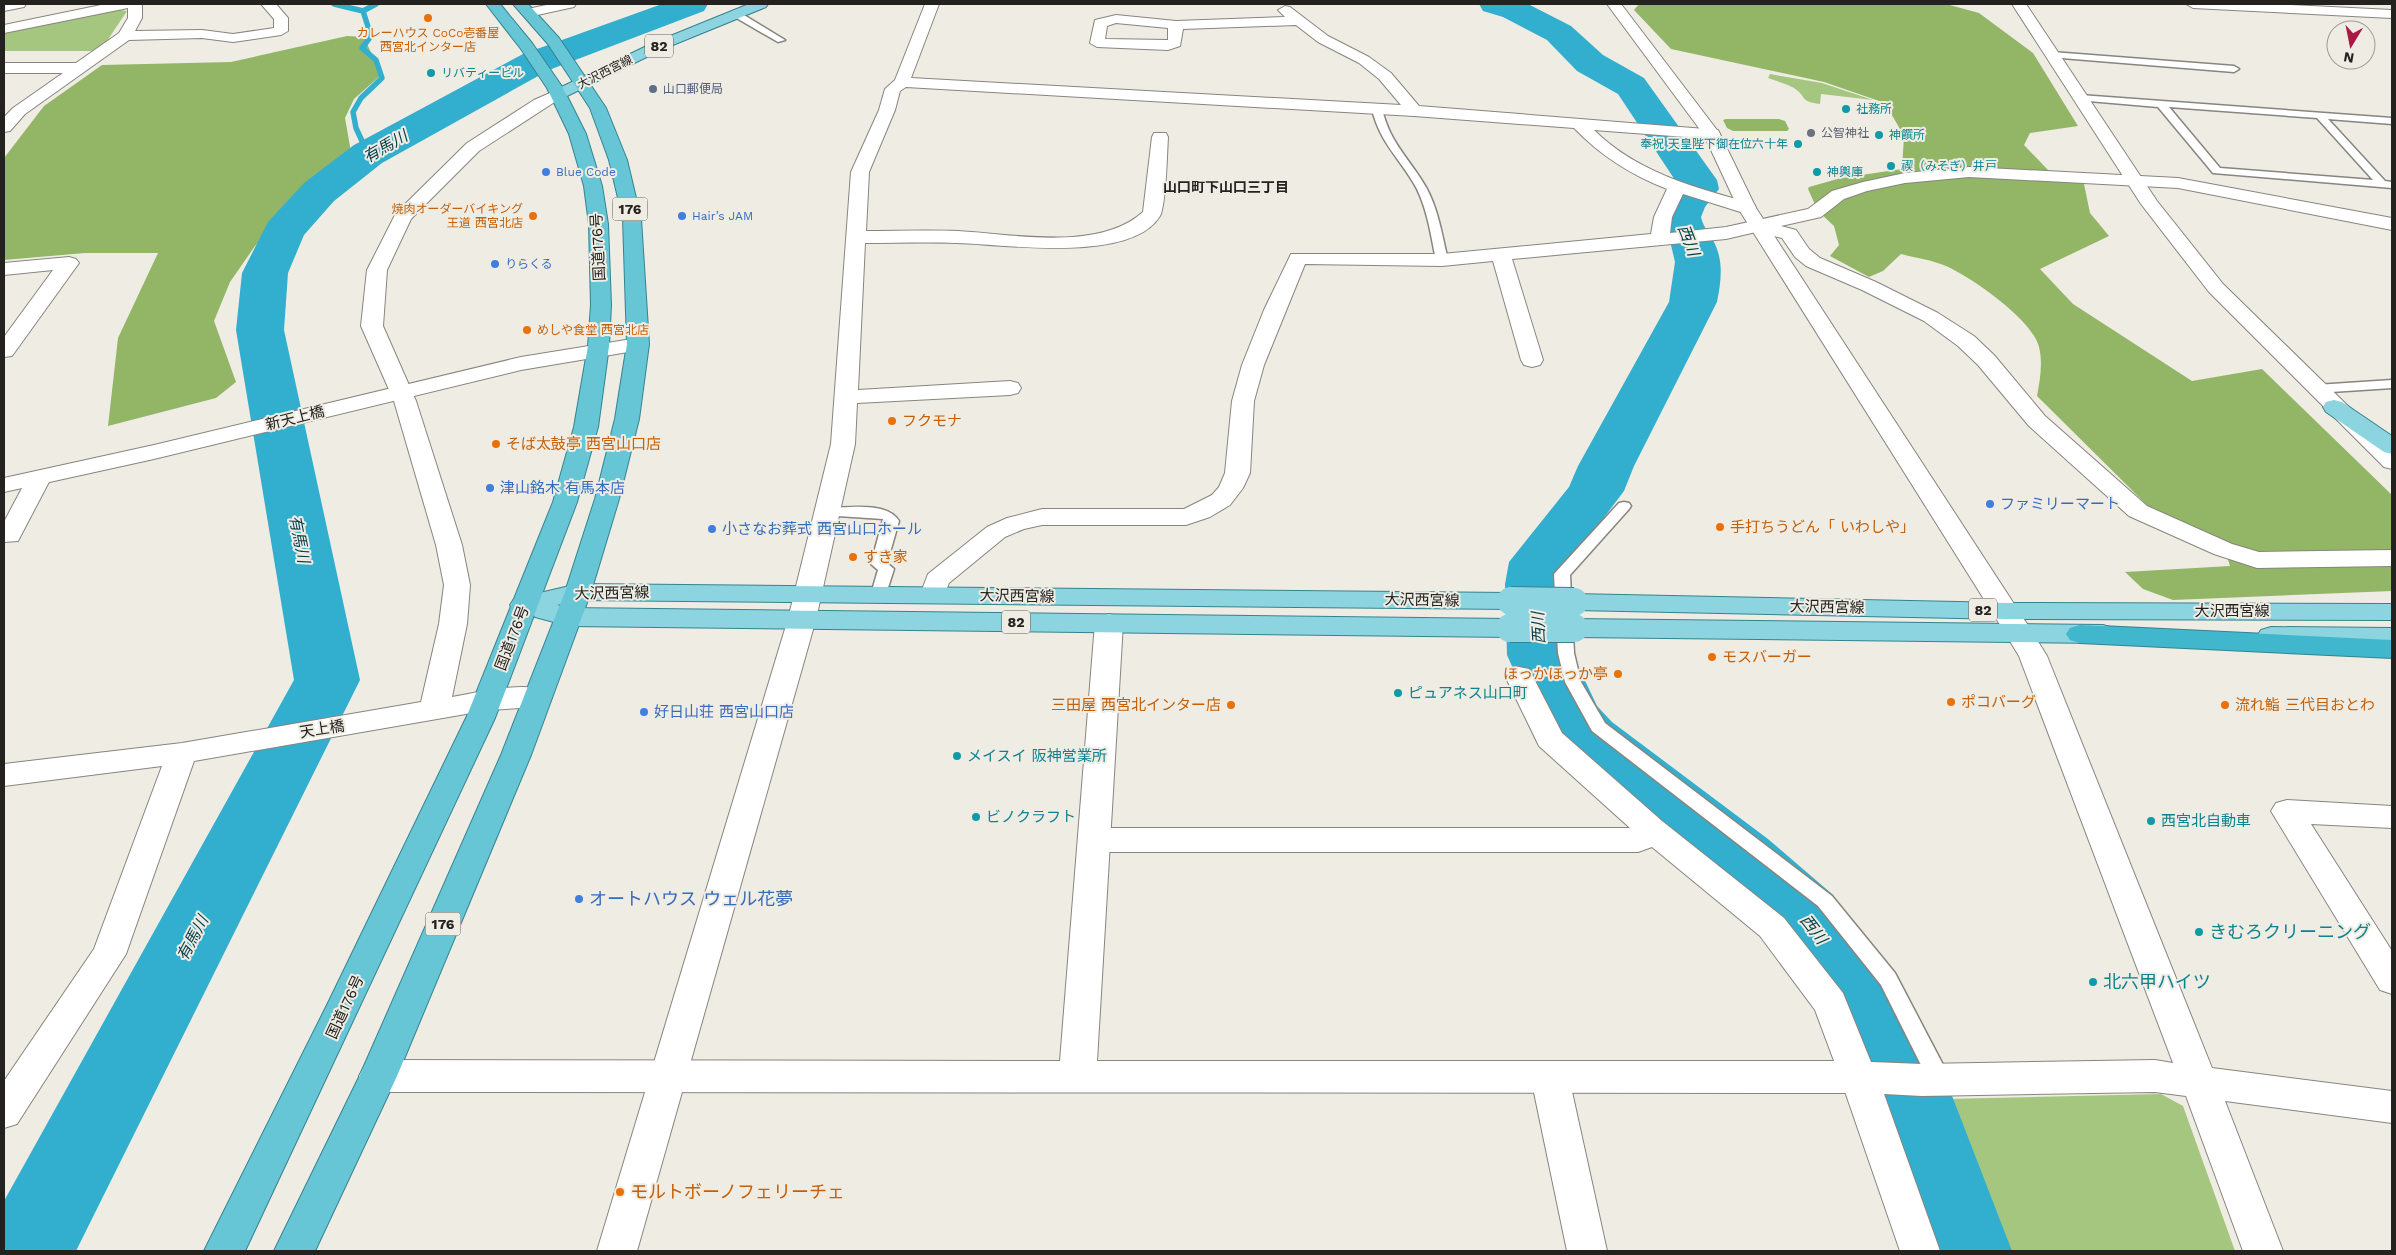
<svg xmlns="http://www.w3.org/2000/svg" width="2396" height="1255" font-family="'Work Sans','Noto Sans JP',sans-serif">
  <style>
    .green { fill: #a5c67e }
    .forest { fill: #92b666 }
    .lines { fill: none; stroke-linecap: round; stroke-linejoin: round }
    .stream { stroke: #32afce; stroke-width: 5.5 }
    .river { fill: #32afce; fill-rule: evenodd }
    .service-casing { stroke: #87857e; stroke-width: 3 }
    .minor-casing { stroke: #87857e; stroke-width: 2 }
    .tertiary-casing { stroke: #87857e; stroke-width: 2 }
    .primary-casing { stroke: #36838f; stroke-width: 2 }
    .trunk-casing { stroke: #36838f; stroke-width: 2 }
    .motorway-casing { stroke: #36838f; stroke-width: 2 }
    .service { fill: #fff; fill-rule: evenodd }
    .minor { fill: #fff; fill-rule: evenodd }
    .tertiary { fill: #fff; fill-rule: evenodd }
    .primary { fill: #8cd4e0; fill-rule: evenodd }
    .trunk { fill: #66c6d6; fill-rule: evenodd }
    .motorway { fill: #40b7cc; fill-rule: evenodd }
    .primary-bridge-casing { stroke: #36838f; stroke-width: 30; stroke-linecap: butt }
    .primary-bridge { stroke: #8cd4e0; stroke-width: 28 }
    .food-dot { fill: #e8710a; stroke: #efece4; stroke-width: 2 }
    .culture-dot { fill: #0f9aa8; stroke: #efece4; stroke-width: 2 }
    .service-dot { fill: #5c6f8a; stroke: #efece4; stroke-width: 2 }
    .worship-dot { fill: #6b7280; stroke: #efece4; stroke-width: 2 }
    .shop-dot { fill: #3f7fe0; stroke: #efece4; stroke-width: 2 }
    .labels { text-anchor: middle; stroke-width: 4; stroke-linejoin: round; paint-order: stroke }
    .far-food-label { font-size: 12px; fill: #c56008; stroke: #efece4 }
    .far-street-label { font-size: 12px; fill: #23221f; stroke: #efece4 }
    .far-culture-label { font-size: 12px; fill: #0d838f; stroke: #efece4; text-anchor: start }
    .far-service-label { font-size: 12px; fill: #4e5e75; stroke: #efece4; text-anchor: start }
    .far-worship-label { font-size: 12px; fill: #5b616d; stroke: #efece4; text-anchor: start }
    .far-shop-label { font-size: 12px; fill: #366cbe; stroke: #efece4; text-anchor: start }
    .shield { fill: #efece4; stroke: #605f5a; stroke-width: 1 }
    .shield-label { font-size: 14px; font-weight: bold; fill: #23221f }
    .far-neighbourhood-label { font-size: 14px; font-weight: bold; fill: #23221f; stroke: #efece4 }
    .street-label { font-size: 15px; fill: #23221f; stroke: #efece4 }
    .food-label { font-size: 15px; fill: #c56008; stroke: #efece4; text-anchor: start }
    .shop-label { font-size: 15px; fill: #366cbe; stroke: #efece4; text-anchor: start }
    .culture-label { font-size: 15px; fill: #0d838f; stroke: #efece4; text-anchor: start }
    .water-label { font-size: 16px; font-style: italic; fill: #043d4a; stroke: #efece4 }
    .near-shop-label { font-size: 18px; fill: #366cbe; stroke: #efece4; text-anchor: start }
    .near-culture-label { font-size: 18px; fill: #0d838f; stroke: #efece4; text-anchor: start }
    .near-food-label { font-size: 18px; fill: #c56008; stroke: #efece4; text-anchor: start }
  </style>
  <rect width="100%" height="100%" fill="#efece4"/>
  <path class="green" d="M112,9l15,2 -20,30 -13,10h-90v-18z
    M1770,74l52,9 51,17 -52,-6 -1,10c-22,-3 -12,-7 -26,-16 -7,-4 -18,-7 -26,-10z
    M2161,1094l22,12 52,145h-226l-63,-152z"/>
  <path class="forest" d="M1639,4h307l33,9 54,40 45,73 -48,7 -6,12 24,25 36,14 6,29 19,23 -69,33 33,35 119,77 70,-12 130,126v96l-219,9 -30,-11 -18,-17 105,-6 -8,-25 -72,-33 -113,-112c3,-16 6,-33 2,-49 -7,-28 -68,-70 -93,-81 -14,-6 -30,-8 -45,-12l-18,17 -14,6 -39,-21 9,-11 -5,-19 -16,-15 -10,-22 1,-2 32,-9 61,-9 2,-33 -19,-33 -61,-21 -153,-33 -37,-39z
    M347,36l17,1 17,38 -27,24 -9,19 6,34 -96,94 -25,36 -16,39 22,61 -20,16 -108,28 10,-88 40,-85h-73l-81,7v-102l40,-52 58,-41 129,-3z
    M1726,119h53l6,2 4,8 -2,2h-54l-6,-3 -4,-8z"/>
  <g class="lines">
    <path class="stream" d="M334,4l29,7
      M368,154l-12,-26 -3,-16 8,-14 21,-20 -6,-18 -14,-12 9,-12 -8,-25 13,-7"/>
    <path class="river" d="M662,4h46l-4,7 -155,59 -167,93 -48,38 -30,34 -16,38 -4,57 76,350 -284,571h-72v-50l290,-521 -58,-350 6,-57 26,-51 36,-39 50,-38 169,-91z
      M1479,4h49l43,22 32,29 41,23 73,102 2,9 -14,18 -4,10c2,10 9,17 13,25 10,20 7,39 3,60l-83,164 -10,25 -55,73 -2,20 6,71 24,51 15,16 156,117 64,55 72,94 33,69 75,194h-94l-78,-224 -64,-91 -62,-57 -150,-123 -19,-22 -10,-16 -28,-63 -2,-71 4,-22 60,-75 9,-21 91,-164 6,-40 -4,-17 -13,-28 2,-7 17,-23 -2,-7 -57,-86 -41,-23 -30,-31 -44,-23 -20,-6z"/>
    <g class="service-casing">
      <path id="service" d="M733,12h6l46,28 -7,2 -45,-26z
        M2052,52l182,14 5,3 -5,3 -185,-15v-4z
        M2080,95l312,23v6l-64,-5 57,62 7,1v6l-179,-15 -55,-66 -81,-7 -2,-2zM2169,107l148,11 56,62 -153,-12z
        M1377,106l5,3c8,35 29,51 45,80 12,23 15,47 21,71l-2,2h-8l-2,-2c-5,-24 -8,-48 -19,-71 -16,-30 -37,-45 -45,-80z
        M2392,380v8l-76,5 -7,-4 7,-4z
        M1624,502l5,1 2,3 -2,3 -59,66 4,78 7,29 24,41 227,173 63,77 56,107 -3,7 -8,2 -8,-2 -51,-102 -63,-79 -226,-175 -27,-49 -7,-29 -4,-79 65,-71z
        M827,508c21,0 60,-7 72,13l-12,42 7,6 -9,28h-12l-2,-3 7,-24 -7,-6 12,-45 -61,-4 -2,-3z"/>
    </g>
    <g class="minor-casing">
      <path id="minor" d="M106,4h36v14l-7,13 67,-1 31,4 41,-6v-9l-13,-15h15l12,14v13l-7,4 -48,7 -31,-4 -73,2 -104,74 -15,17 -6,1v-15l9,-9 50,-35h-59v-10h72l43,-30 9,-15v-10l-124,25v-8z
        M551,4h25l-2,3 -46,10 -7,-4 2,-3z
        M925,4h14l-28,74 490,27 -22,-26 -20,-16 -41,-21 -22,-17 -113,4 -3,17 -12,4 -71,-3 -7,-4 5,-23 21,-5 60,6 109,-4 -7,-7 7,-4 5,1 38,29 41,21 22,16 28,33 299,24 2,4 -2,4 -6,1 -118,-9c43,43 103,58 160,74l2,4 -2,4 -7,2 -64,-20 -11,23 -2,16 56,-6 82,-18 24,-18 31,-9 42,-9 64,-6 209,11 214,40v12l-214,-42 -209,-11 -64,6 -38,8 -23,8 -23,18 -40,9 15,4 13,19 11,9 56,24 62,31 36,23 20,19 51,61 102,90 85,38 27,8 133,-2v16l-135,2 -43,-14 -85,-38 -100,-90 -51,-61 -20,-19 -34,-25 -62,-31 -56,-24 -11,-9 -13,-19 -26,-6 -30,7 -214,20 31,101 -3,5 -8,2 -8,-2 -3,-5 -28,-99 -51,5 -137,-2 -41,101 -10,36 -4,72 -7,15 -13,17 -20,12 -24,8h-144l-18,4 -19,8 -56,46 -7,18 -9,2 -9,-2 -4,-6 8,-21 59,-47 20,-9 35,-9h142l28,-14 7,-8 6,-14 7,-72 10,-36 22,-55 27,-56h151l209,-20 3,-17 13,-28c-36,-14 -66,-33 -93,-61l-160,-12 -508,-29 -6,4 -5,19 -26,62 -3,59c30,0 61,-1 92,0 55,3 140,21 185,-19l9,-75 2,-4h12l2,4c-1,15 -2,69 -8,79 -29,48 -156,28 -204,27 -30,-1 -60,0 -91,0l-7,147 152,-9 8,2 3,5 -3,5 -8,2 -153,8 -2,41 -39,175 -179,632h-40l191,-632 43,-175 20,-272 28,-62 6,-21 10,-9zM1116,23l52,5v12l-63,-1 2,-13z
        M559,89l8,5 -88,57 -68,68 -24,51 -4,56 33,75 46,144 8,40 -3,39 -15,73c29,-5 66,-15 95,-7l4,7 -4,7 -10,3 -48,3 -295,51 -68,193 -109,170 -13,4v-47l90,-132 68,-183 -158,20v-22l178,-21 239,-41 18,-78 5,-39 -8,-40 -42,-144 -33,-75 6,-56 29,-57 71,-70 67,-43z
        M69,257l7,2 3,4 -67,93 -8,1v-20l49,-67 -49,5v-12z
        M39,471l9,2 3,5 -33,63 -14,1v-20l26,-49z
        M2019,624l10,3 18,29 165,412 180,23v32l-167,-22 58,150h-40l-57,-155 -31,-4 -233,4 -38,-2 56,157h-40l-60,-174 -25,-67 -55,-74 -108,-89 -14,5h-544l-11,-4 -5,-8 5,-8 11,-4h536l-91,-82 -34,-70 4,-7 10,-2 10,2 33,64 100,88 122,97 59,75 28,69 51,2 233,-4 18,3 -154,-407 -14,-23 4,-6z
        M2287,800l105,6v22l-81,-4 81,127v43l-12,-4 -109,-179 5,-8z
        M1550,1062l13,5 6,11 38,173h-40l-36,-173 6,-11z"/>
    </g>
    <g class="tertiary-casing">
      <path id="tertiary" d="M4,4h22l-2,3 -20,4z
        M1607,4h14l99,130 36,74 277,425 -4,6 -10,3 -10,-3 -271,-431 -34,-73z
        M2012,4h14l131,197 66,83 169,165v20l-8,-2 -175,-175 -68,-88z
        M2186,4h87l119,6v8l-199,-10z
        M638,338l8,1 3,5 -3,5 -125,21 -367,89 -150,33v-14l150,-33 367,-88z
        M1109,614l10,3 4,6 -26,438h762l13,5 6,11 -6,11 -13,5 -1481,-1 -13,-5 -6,-11 6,-11 13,-5 682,1 35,-438 4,-6z"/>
    </g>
    <g class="primary-casing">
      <path id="primary" d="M749,4h19l-2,3 -103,42 -98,48 -6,2 -8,-5 2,-3 100,-48z
        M2334,400l8,2 50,34v18l-8,-2 -58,-40 -3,-5 3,-5z
        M578,584l933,9 10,2 3,6 -3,6 -10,2 -933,-9 -21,5 12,3 941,11 10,3 4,6 -4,6 -10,3 -941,-11 -34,-9 -3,-6 -8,2 -10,-2 -4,-6 4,-6z
        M1574,594l432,9 386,1v16l-386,-1 -432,-9 -10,-2 -3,-6 3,-6z
        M1574,619l529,6 10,3 4,6 -4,6 -10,3 -529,-6 -10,-3 -4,-6 4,-6z
        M2271,627l121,1v18l-121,-1 -10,-3 -4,-6 4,-6z"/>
    </g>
    <g class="trunk-casing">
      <path id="trunk" d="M486,4h14l32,39 31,45 23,46 16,52 6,38 3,81 -2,41 -11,81 -21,75 -82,216 -250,533h-41l124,-248 138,-285 87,-216 21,-75 14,-81 3,-41 -2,-81 -5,-38 -15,-52 -22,-46 -26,-39z
        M513,4h15l31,34 47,70 21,52 14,59 8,125 -10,75 -20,80 -28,93 -60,163 -134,321 -82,175h-41l86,-176 141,-320 64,-163 30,-93 20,-80 12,-75 -4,-125 -14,-59 -19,-52 -42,-64z"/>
    </g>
    <g class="motorway-casing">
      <path id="motorway" d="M2080,625l312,15v18l-312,-15 -10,-3 -4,-6 4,-6z"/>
    </g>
    <use href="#service" class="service"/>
    <use href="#minor" class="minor"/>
    <use href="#tertiary" class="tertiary"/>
    <use href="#primary" class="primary"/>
    <use href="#trunk" class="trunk"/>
    <use href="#motorway" class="motorway"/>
    <g class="primary-bridge-casing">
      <path id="primary-bridge" d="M1511,601l63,1
        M1510,628h64"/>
    </g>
    <use href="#primary-bridge" class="primary-bridge"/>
  </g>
  <g class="food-dot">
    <circle cx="428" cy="18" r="5"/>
    <circle cx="533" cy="216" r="5"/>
    <circle cx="527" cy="330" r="5"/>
    <circle cx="892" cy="421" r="5"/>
    <circle cx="496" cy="444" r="5"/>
    <circle cx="1720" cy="527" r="5"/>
    <circle cx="853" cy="557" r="5"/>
    <circle cx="1712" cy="657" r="5"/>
    <circle cx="1618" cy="674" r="5"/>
    <circle cx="1951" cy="702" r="5"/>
    <circle cx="1231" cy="705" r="5"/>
    <circle cx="2225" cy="705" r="5"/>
    <circle cx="620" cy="1192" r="5"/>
  </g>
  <g class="culture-dot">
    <circle cx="431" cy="73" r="5"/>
    <circle cx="1846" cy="109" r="5"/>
    <circle cx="1879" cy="135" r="5"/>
    <circle cx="1798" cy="144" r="5"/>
    <circle cx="1891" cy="166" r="5"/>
    <circle cx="1817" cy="172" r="5"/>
    <circle cx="1398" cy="693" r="5"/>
    <circle cx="957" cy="756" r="5"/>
    <circle cx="976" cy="817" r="5"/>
    <circle cx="2151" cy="821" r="5"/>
    <circle cx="2199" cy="932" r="5"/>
    <circle cx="2093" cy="982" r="5"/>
  </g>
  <circle class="service-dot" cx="653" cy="89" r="5"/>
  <circle class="worship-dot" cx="1811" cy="133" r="5"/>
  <g class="shop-dot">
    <circle cx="546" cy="172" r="5"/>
    <circle cx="682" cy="216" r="5"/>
    <circle cx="495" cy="264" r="5"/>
    <circle cx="490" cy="488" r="5"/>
    <circle cx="1990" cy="504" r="5"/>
    <circle cx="712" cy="529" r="5"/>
    <circle cx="644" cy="712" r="5"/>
    <circle cx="579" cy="899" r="5"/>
  </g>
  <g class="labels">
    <g class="far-food-label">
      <text x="428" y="37">カレーハウス CoCo壱番屋<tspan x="428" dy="14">西宮北インター店</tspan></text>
      <text x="523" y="213" text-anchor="end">焼肉オーダーバイキング<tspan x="523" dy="14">王道 西宮北店</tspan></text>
      <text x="537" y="334" text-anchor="start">めしや食堂 西宮北店</text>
    </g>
    <g class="far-street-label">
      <text transform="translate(605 72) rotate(-27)" y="4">大沢西宮線</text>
    </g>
    <g class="far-culture-label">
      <text x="441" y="77">リバティービル</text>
      <text x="1856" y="113">社務所</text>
      <text x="1889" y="139">神饌所</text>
      <text x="1788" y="148" text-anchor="end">奉祝 天皇陛下御在位六十年</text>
      <text x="1901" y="170">禊（みそぎ）井戸</text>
      <text x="1827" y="176">神輿庫</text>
    </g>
    <g class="far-service-label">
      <text x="663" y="93">山口郵便局</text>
    </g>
    <g class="far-worship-label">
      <text x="1821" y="137">公智神社</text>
    </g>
    <g class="far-shop-label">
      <text x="556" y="176">Blue Code</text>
      <text x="692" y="220">Hair’s JAM</text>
      <text x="505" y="268">りらくる</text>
    </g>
    <g class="shield">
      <rect x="645" y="34.5" width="28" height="23" rx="4"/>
      <rect x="612.5" y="197.5" width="35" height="23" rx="4"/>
      <rect x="1969" y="598.5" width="28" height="23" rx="4"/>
      <rect x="1002" y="610.5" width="28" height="23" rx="4"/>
      <rect x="425.5" y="912.5" width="35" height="23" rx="4"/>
    </g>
    <g class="shield-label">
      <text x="659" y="51">82</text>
      <text x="630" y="214">176</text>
      <text x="1983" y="615">82</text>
      <text x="1016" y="627">82</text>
      <text x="443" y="929">176</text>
    </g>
    <g class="far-neighbourhood-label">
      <text x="1226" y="192">山口町下山口三丁目</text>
    </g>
    <g class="street-label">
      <text transform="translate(598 247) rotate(-93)" y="5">国道176号</text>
      <text transform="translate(295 418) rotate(-14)" y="5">新天上橋</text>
      <text transform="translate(612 593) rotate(-1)" y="5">大沢西宮線</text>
      <text transform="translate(1017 596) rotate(1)" y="5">大沢西宮線</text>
      <text transform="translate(1422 600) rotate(1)" y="5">大沢西宮線</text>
      <text transform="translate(1827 607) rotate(1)" y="5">大沢西宮線</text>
      <text x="2232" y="616">大沢西宮線</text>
      <text transform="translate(512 638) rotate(-69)" y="5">国道176号</text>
      <text transform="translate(322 729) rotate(-9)" y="5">天上橋</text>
      <text transform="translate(345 1007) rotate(-65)" y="5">国道176号</text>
    </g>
    <g class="food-label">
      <text x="902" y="426">フクモナ</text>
      <text x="506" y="449">そば太鼓亭 西宮山口店</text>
      <text x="1730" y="532">手打ちうどん「 いわしや」</text>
      <text x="863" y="562">すき家</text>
      <text x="1722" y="662">モスバーガー</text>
      <text x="1608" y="679" text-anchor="end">ほっかほっか亭</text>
      <text x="1961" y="707">ポコバーグ</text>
      <text x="1221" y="710" text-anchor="end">三田屋 西宮北インター店</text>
      <text x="2235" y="710">流れ鮨 三代目おとわ</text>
    </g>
    <g class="shop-label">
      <text x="500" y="493">津山銘木 有馬本店</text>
      <text x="2000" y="509">ファミリーマート</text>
      <text x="722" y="534">小さなお葬式 西宮山口ホール</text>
      <text x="654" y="717">好日山荘 西宮山口店</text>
    </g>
    <g class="culture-label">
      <text x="1408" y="698">ピュアネス山口町</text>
      <text x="967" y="761">メイスイ 阪神営業所</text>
      <text x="986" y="822">ビノクラフト</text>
      <text x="2161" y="826">西宮北自動車</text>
    </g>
    <g class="water-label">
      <text transform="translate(385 146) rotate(-30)" y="6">有馬川</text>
      <text transform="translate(1689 240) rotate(69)" y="6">西川</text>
      <text transform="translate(300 539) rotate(79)" y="6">有馬川</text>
      <text transform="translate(1538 628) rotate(-93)" y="6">西川</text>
      <text transform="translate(1814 929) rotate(52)" y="6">西川</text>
      <text transform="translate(192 938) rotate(-62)" y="6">有馬川</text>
    </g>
    <g class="near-shop-label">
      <text x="589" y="905">オートハウス ウェル花夢</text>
    </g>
    <g class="near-culture-label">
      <text x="2209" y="938">きむろクリーニング</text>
      <text x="2103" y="988">北六甲ハイツ</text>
    </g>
    <g class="near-food-label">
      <text x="630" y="1198">モルトボーノフェリーチェ</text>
    </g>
  </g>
  <rect width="2396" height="1255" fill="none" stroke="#23221f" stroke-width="10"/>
  <g transform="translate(2351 45) rotate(190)"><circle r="24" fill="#efece4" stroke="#9d9b95"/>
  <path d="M0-4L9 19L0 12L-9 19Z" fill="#ac1844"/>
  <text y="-8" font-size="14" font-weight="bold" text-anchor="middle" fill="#23221f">N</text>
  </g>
</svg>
